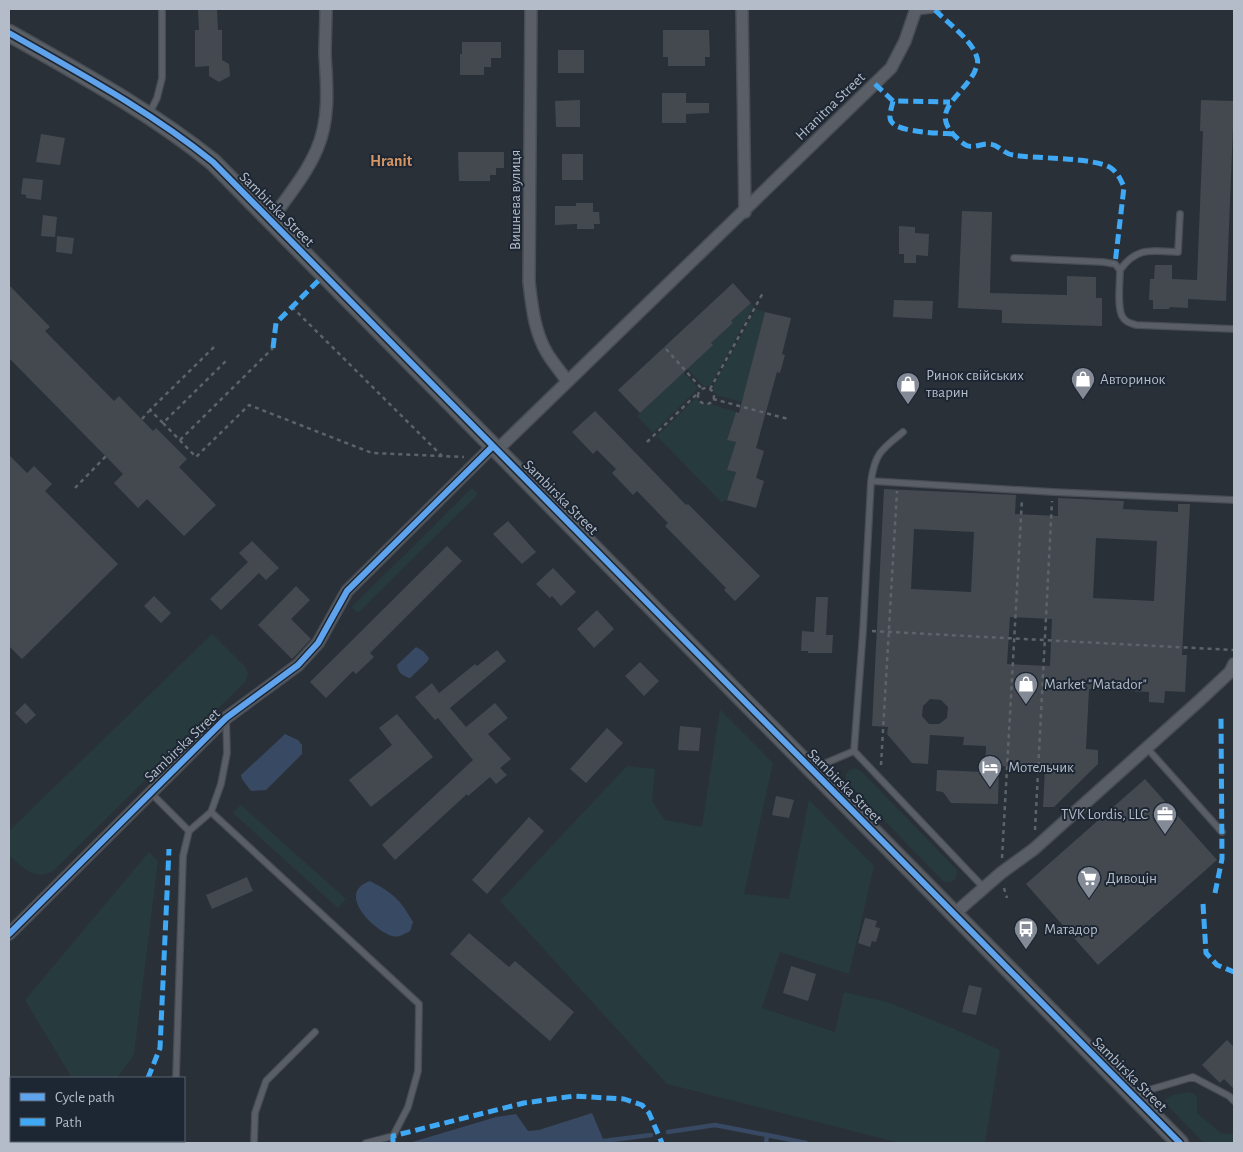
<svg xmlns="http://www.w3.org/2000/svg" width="1243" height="1152" font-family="'Alegreya Sans',sans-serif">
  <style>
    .green { fill: #273a3e }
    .water { fill: #384963 }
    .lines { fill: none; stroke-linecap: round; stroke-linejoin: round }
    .stream { stroke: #384963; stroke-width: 4.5 }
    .building { fill: #444950; fill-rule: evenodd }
    .lane-casing { stroke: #484c53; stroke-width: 8 }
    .street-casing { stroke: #484c53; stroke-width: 14 }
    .secondary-casing { stroke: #484c53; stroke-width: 19 }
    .path { stroke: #5d636a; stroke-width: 2.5; stroke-dasharray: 4 4; stroke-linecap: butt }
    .lane { stroke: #5a5e66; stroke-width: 5.5 }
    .street { stroke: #5a5e66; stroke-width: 11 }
    .secondary { stroke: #595d64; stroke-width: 16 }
    .quiet { stroke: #3fa9f5; stroke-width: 5; stroke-dasharray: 10 5; stroke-linecap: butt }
    .cycleway-casing { stroke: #1d2633; stroke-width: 9 }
    .cycleway { stroke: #60a3ed; stroke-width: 6 }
    .labels { text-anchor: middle; stroke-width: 4; stroke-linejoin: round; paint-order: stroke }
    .street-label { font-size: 15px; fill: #b4bcc9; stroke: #1d2633 }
    .poi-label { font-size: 15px; fill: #b4bcc9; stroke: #1d2633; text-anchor: start }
    .neighbourhood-label { font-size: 16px; font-weight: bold; fill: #d59563; stroke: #1d2633 }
  </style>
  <rect width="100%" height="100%" fill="#2a3038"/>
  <path class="green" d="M751,303l3,3 -44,80h-7l-16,-18 25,-23 -1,-2 22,-20 -2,-2z
    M756,309l9,3 -23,90 -26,-7 -4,-7z
    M683,372l15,16 -45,45 -16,-17z
    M696,398l6,7 9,-1 25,8 -9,27 9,3 -9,28 9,2 -9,28 -6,2 -64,-66z
    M472,488l6,6 -120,119 -6,-6z
    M212,634l34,34 2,6 -2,7 -193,190c-19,10 -31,-4 -44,-16v-24z
    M720,710l53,53 -29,131 45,5 20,-99 65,66 -25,108 -69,-22 -18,56 73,24 9,-40 43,10 67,27 46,21 -15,93h-85l-233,-59 -167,-183 127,-135 28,3 -3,32 13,19 37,7z
    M855,768l7,4 95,98c0,9 -4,13 -13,12l-95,-98 -3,-4v-6l4,-4z
    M241,805l105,94 -8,9 -105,-95z
    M149,852l9,9 -24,194 -17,23h-45l-47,-78z
    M1189,1092l5,2 3,3v16l24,20 13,1v9h-30l-39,-40 1,-4 7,-4z"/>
  <path class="water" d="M416,647l7,4 6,7 -2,4 -17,16c-8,-2 -12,-6 -13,-13z
    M285,734l13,6 4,5v9l-36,36 -15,1 -9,-12 -1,-4z
    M370,881c23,12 30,18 43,41l-3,9c-6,3 -11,7 -18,5 -20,-7 -56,-43 -22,-55z
    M592,1113l12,28 -1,2h-194l87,-26 20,-3 12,17 11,-1z"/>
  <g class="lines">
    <path class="stream" d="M668,1132l47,-7 52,10
      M604,1141l47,-6
      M766,1143l1,-8 39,8"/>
  </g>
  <path class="building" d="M198,9h19l1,21h4v30l7,4 1,12 -11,6 -10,-6v-10l-14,1v-37h4z
    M663,30h46l1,27h-5v9h-37v-9h-5z
    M462,42h39v16h-10v9h-7v8h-24v-21h2z
    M558,50h26v23h-26z
    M662,93h24v10h23v10l-23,1v9h-24z
    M580,100v27h-24l-1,-26z
    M1201,100l33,1 -8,200 -38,-2v9l-18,-1 -1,2h-16v-9h-4l1,-21h4l1,-14h17v14l25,1 6,-149h-3z
    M41,134l24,4 -5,27 -24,-3z
    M458,152h46v16h-8v7h-6v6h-31z
    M562,154h21v26h-21z
    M23,178l20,2 -2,20 -15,-2v-3l-5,-1z
    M576,203h17v9h6l1,12h-6v5h-17v-5l-22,1v-19h21z
    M962,211l30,1 -2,81 77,2v-19l29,1v21h6v28l-100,-3v-13l-44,-2z
    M43,215l14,2 -2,20 -14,-1z
    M899,226l16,1v6l14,1 -1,22 -12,-1v8h-12v-9h-5z
    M57,236l17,2 -2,16 -16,-2z
    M733,283l18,20 -20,18 2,2 -22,20 2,2 -73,68 -22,-23z
    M9,285l41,42 -5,4 69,70 5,-5 34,35 3,-3 31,31 -8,8 37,38 -32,31 -37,-37 -9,9 -24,-25 9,-9 -114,-116z
    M894,300l39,1 -1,18 -39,-2z
    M765,312l26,6 -9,36 3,1 -5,18 -3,-1 -21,76 8,3 -8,27 8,3 -8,27 -29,-8 9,-28 -9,-2 9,-28 -9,-2 9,-28 3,1z
    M595,411l91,94 2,-1 72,72 -25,25 -11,-11 2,-2 -61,-62 3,-3 -31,-32 -4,4 -21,-22 4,-4 -19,-19 -4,4 -21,-22z
    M9,455l18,18 7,-7 18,18 -7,7 73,73 -96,95 -13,-13z
    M884,489l132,6 -1,19 43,2v-18l66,3 -1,8 55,3v-8h12l-8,151h5l-2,37 -20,-1 -1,12 -15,-1v-10l-60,-3 -3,60 12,1v14l-44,43h-11l2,-39 -46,-2 -1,38 -47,-1 -8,-11 -7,-1 1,-21 48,2 1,-26 -23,-1 1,-8 -34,-2 -2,29 -16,-1 -25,-29 1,-7 -16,-1zM914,529l60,3 -3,60 -60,-3zM1096,538l61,3 -3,60 -61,-3zM1010,617l42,2 -2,47 -43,-2zM930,699l11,1 7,7 -1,11 -8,6h-10l-7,-8 1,-10z
    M508,521l28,31 -14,12 -29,-30z
    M252,541l27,27 -13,12 -7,-7 -38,37 -11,-11 38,-37 -9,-9z
    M447,546l15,15 -92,92 4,4 -18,17 -3,-3 -27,27 -16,-16z
    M553,568l23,24 -15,14 -9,-10 -2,2 -14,-14z
    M296,586l14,14 -19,19 20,20 -19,20 -34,-34z
    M154,596l17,17 -10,10 -17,-17z
    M816,597h12l-2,38h7l-1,18h-24v-2h-7l1,-20 12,1z
    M597,610l17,19 -20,19 -17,-19z
    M497,650l9,11 -56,47 16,19 29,-24 13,15 -20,16 23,25 -11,9 7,7 -11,9 -6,-7 -22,19 -1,-2 -72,66 -13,-15 91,-85 -35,-42 -3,2 -20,-23 17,-14 7,10 36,-29 2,2z
    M640,662l19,19 -15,15 -19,-20z
    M25,703l11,12 -10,9 -11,-11z
    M397,714l36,43 -62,50 -22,-27 43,-35 -13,-17z
    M680,726l21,2 -2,23 -21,-1z
    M607,728l16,15 -37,40 -16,-14z
    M1145,779l72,81 -119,105 -72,-81z
    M776,796l18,4 -5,18 -17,-3z
    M529,817l15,14 -57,63 -15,-14z
    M247,877l6,14 -41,18 -6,-14z
    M865,918l12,3 -2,6 5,1 -4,14 -4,-1 -2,6 -12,-4z
    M469,933l40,34 6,-6 59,51 -24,29 -100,-87z
    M791,966l25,8 -8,27 -25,-8z
    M969,985l13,3 -6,27 -14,-3z
    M1227,1040l7,7v42l-10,-10 -4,4 -18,-18z"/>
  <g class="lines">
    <g class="lane-casing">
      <path id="lane" d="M915,12l23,-3
        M149,114l8,-16 5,-20v-69
        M1014,258l89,4 12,2 5,6c0,12 -3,36 2,46 3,6 8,7 14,9l98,4
        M1120,270c17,-24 32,-19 58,-18l2,-38
        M871,481c4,-28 11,-32 32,-49
        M226,718l1,35 -6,31 -10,28 208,192 -1,67 -10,36 -15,29 -27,7
        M1147,748l75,84
        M814,768l40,-17
        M151,793l38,38
        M984,888l-130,-137 9,-120 8,-150 182,11 181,8
        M176,1078l7,-222 6,-25 22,-19
        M1135,1094l58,-17 36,19 5,5
        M176,1141v2
        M254,1143l1,-30 11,-32 49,-49"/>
    </g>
    <g class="street-casing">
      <path id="street" d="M531,9l-2,273c3,24 5,49 18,71 6,10 14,19 20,28
        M742,9l3,203
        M271,220c16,-23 35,-45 46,-71 13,-30 10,-63 8,-94 0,-16 1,-31 1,-46
        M497,450l394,-382 14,-27 11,-32
        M954,914l47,-41 33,-24 165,-148 31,-29 4,-8
        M9,934l217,-216 72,-53 20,-22 29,-52 146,-145"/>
    </g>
    <g class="secondary-casing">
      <path id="secondary" d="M9,33c70,40 141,78 204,129l967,981"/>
    </g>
    <path class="path" d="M292,307l150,149
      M214,347l-64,63 13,13 65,-64
      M666,349l35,39
      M698 396a8 8 0 1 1 16 0a8 8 0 1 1-16 0Z
      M710,389l54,-98
      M713,399l75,20
      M142,419l7,-8
      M163,423l33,34 53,-52 123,48 92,4
      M180,440l93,-92
      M647,442l51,-49
      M75,488l31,-32
      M872,631l361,19
      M881,765l16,-274
      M1035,830l17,-329
      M1002,858l20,-359
      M1004,888l3,10"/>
    <use href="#lane" class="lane"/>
    <use href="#street" class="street"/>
    <use href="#secondary" class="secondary"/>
    <path class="quiet" d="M935,10c13,13 38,31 42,48 2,5 -1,10 -3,15 -16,28 -50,40 -10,71 8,6 17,-1 26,0 9,1 14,10 23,11 23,4 81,2 98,13 7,5 10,12 13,19l-9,77
      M875,84l18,17 57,1
      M893,101c-1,6 -5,15 -2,20 6,12 51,12 63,13
      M273,348l3,-25 49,-49
      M1215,893l7,-34 -1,-144
      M1203,904l3,49 11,12 17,7
      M148,1078l12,-30 9,-199
      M135,1141v2
      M393,1143v-7l131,-33 50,-7 50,3 18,6 7,8 13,30"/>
    <g class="cycleway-casing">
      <path id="cycleway" d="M9,33c70,40 141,78 204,129l967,981
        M9,934l217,-216 72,-53 20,-22 29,-52 146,-145"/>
    </g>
    <use href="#cycleway" class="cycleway"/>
  </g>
  <defs>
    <g id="shop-pin" transform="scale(1.25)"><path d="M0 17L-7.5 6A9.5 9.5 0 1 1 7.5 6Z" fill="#848b96" stroke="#1d2633"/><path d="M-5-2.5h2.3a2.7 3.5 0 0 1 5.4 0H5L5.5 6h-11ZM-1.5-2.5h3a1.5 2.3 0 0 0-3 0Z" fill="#fff"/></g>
    <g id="hotel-pin" transform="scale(1.25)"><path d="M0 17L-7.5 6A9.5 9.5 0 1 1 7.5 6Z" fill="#848b96" stroke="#1d2633"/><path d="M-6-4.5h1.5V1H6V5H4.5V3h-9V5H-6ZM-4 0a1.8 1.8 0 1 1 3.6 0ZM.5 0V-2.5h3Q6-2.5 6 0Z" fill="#fff"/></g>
    <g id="office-pin" transform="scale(1.25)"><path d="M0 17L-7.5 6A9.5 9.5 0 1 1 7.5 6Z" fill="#848b96" stroke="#1d2633"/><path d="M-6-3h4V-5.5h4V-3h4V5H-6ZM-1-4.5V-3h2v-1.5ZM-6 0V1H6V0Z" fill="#fff"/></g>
    <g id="supermarket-pin" transform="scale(1.25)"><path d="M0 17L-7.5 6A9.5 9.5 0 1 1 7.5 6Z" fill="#848b96" stroke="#1d2633"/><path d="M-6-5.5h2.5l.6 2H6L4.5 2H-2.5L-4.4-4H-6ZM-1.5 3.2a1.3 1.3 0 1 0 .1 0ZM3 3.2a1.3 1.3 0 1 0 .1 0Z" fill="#fff"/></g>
    <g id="bus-pin" transform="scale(1.25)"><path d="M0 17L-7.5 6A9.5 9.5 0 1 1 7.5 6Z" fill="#848b96" stroke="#1d2633"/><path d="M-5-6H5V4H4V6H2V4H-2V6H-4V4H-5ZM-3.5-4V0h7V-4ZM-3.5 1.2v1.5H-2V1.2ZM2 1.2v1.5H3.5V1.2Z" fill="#fff"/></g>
  </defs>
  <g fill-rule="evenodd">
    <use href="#shop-pin" x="1083" y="379"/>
    <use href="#shop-pin" x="908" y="384"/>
    <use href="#shop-pin" x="1026" y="684"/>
    <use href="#hotel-pin" x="990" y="767"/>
    <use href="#office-pin" x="1165" y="814"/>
    <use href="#supermarket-pin" x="1089" y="878"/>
    <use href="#bus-pin" x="1026" y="929"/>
  </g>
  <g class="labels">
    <g class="street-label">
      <text transform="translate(830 106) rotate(-44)" y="5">Hranitna Street</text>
      <text transform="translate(515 200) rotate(-90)" y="5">Вишнева вулиця</text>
      <text transform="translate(277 209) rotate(45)" y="5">Sambirska Street</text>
      <text transform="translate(561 497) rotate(45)" y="5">Sambirska Street</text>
      <text transform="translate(182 745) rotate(-44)" y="5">Sambirska Street</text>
      <text transform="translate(845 786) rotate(45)" y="5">Sambirska Street</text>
      <text transform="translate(1130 1074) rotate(45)" y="5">Sambirska Street</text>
    </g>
    <g class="poi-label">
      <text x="926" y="380">Ринок свійських<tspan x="926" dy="17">тварин</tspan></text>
      <text x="1100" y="384">Авторинок</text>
      <text x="1044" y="689">Market "Matador"</text>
      <text x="1008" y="772">Мотельчик</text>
      <text x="1148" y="819" text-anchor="end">TVK Lordis, LLC</text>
      <text x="1106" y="883">Дивоцін</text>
      <text x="1044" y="934">Матадор</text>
    </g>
    <g class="neighbourhood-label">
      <text x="391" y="166">Hranit</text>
    </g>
  </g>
  <rect width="1243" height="1152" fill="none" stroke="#b4bcc9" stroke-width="20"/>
  <rect x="10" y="1077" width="175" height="65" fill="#1d2633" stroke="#59626f"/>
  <rect x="20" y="1093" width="25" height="8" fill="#60a3ed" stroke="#59626f"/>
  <text x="55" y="1102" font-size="15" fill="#b4bcc9">Cycle path</text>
  <rect x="20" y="1118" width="25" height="8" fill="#3fa9f5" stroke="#59626f"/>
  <text x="55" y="1127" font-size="15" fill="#b4bcc9">Path</text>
</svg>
